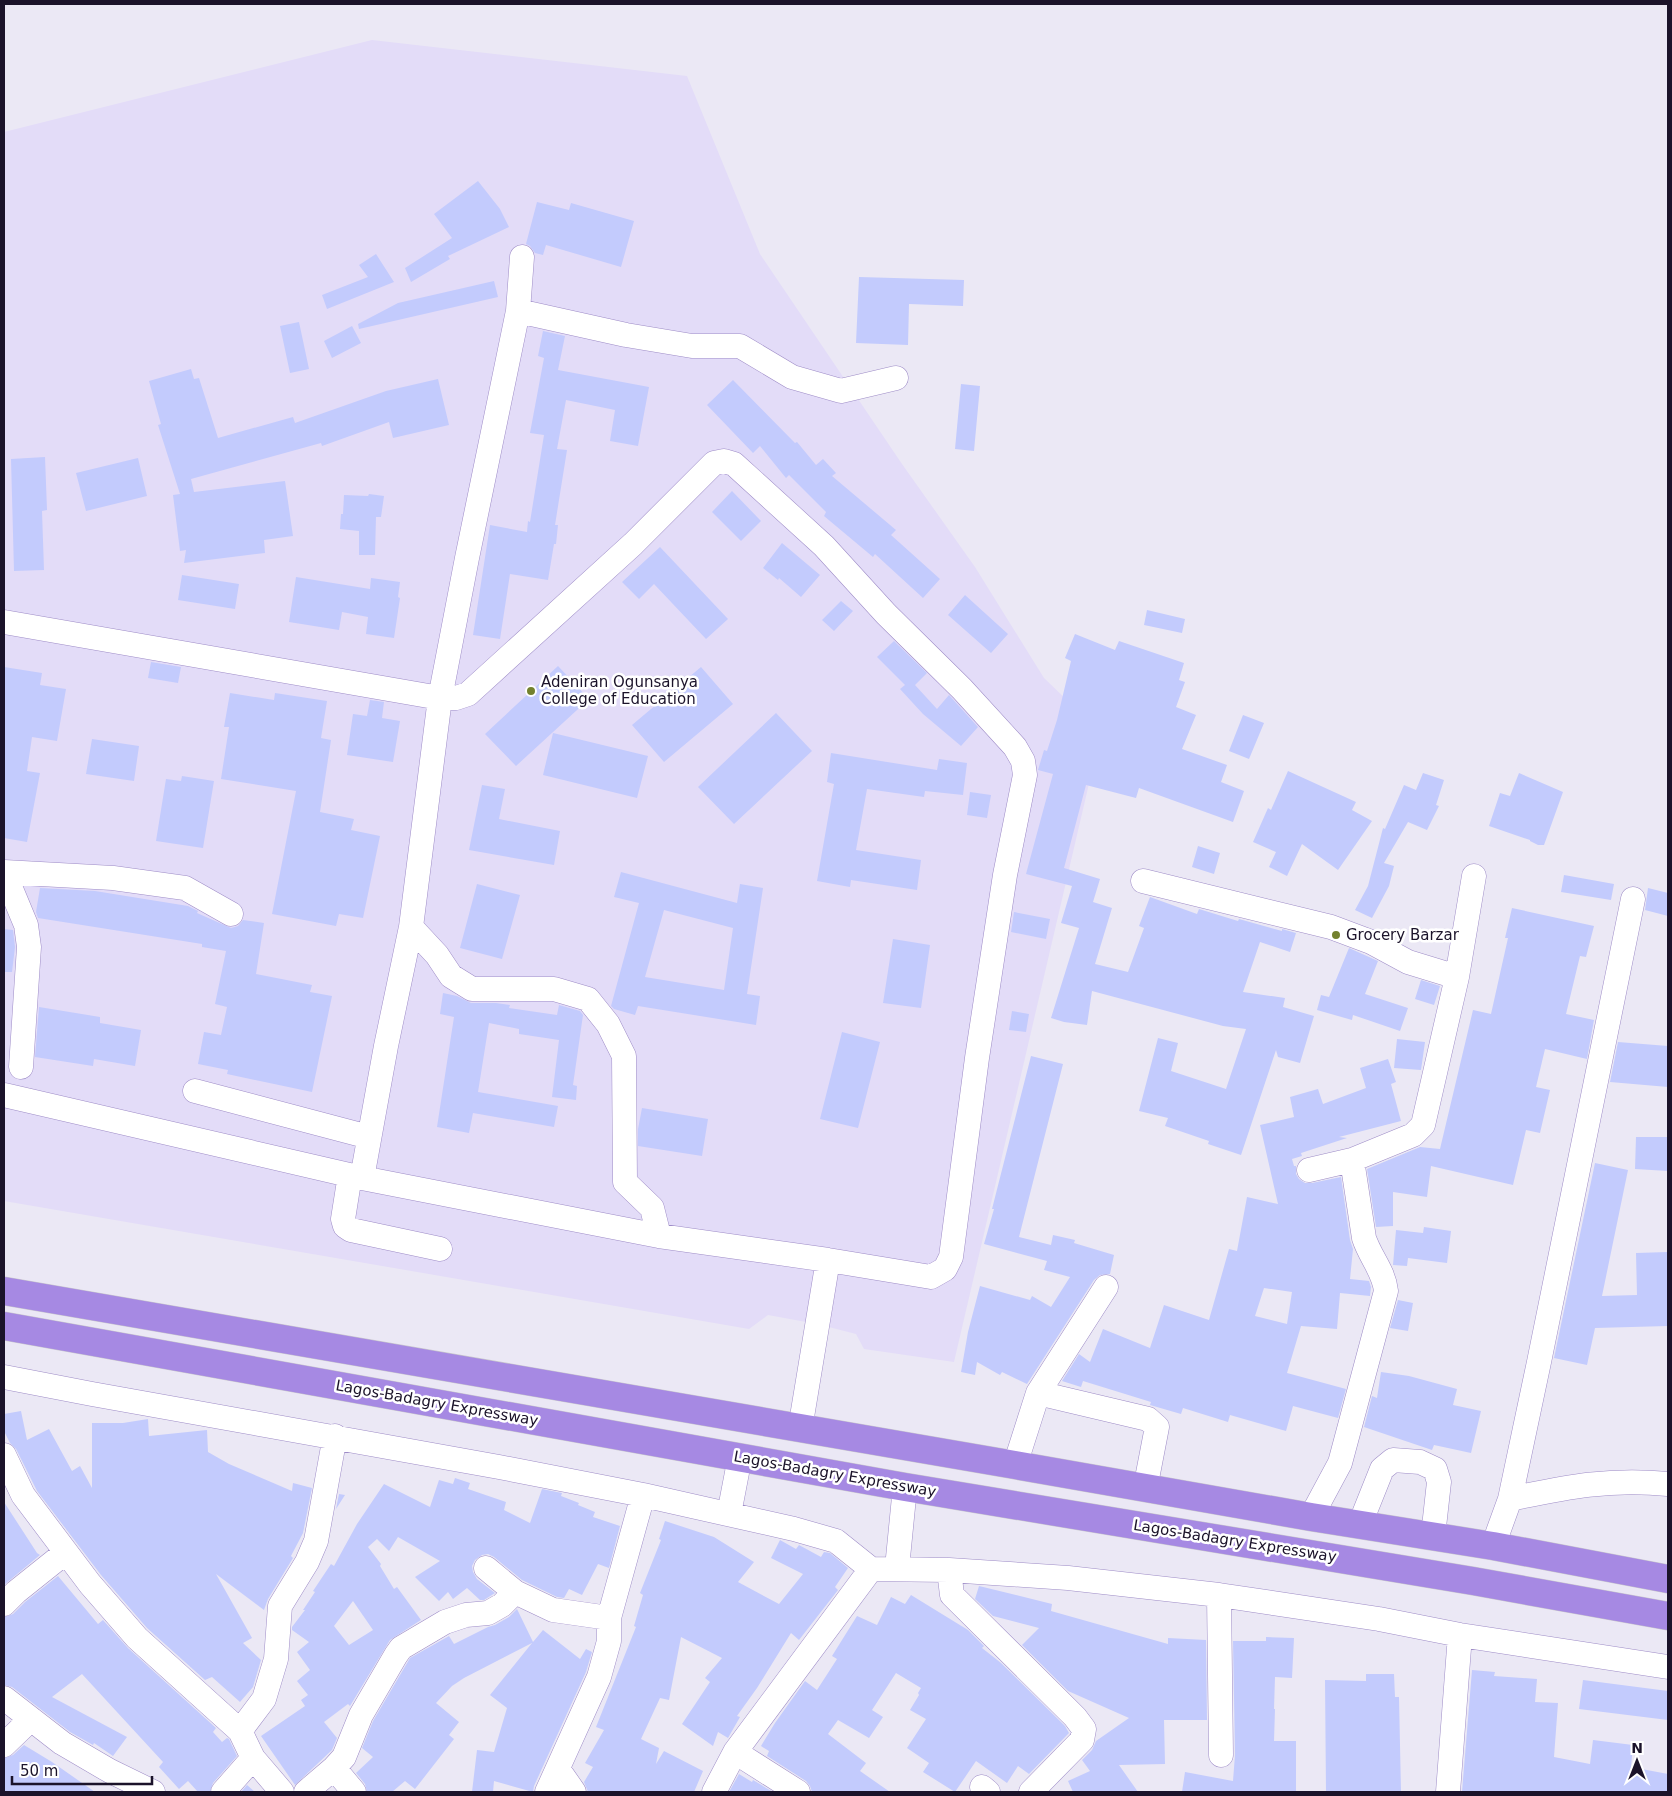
<svg xmlns="http://www.w3.org/2000/svg" width="1672" height="1796" font-family="'DejaVu Sans',sans-serif">
  <style>
    .built { fill: #e3dcf8 }
    .building { fill: #c3cbfd; fill-rule: evenodd }
    .lines { fill: none; stroke-linecap: round; stroke-linejoin: round }
    .minor-casing { stroke: #9e8cc7; stroke-width: 25 }
    .highway-casing { stroke: #c8c6cc; stroke-width: 29 }
    .minor { stroke: #fff; stroke-width: 24 }
    .highway { stroke: #a689e3; stroke-width: 28 }
    .poi-dot { fill: #73812e; stroke: #fff; stroke-width: 2 }
    .labels { text-anchor: middle; stroke-width: 5; stroke-linejoin: round; paint-order: stroke }
    .poi-label { font-size: 15px; fill: #1b132a; stroke: #fff; text-anchor: start }
    .street-label { font-size: 15px; fill: #1b132a; stroke: #fff }
  </style>
  <rect width="100%" height="100%" fill="#ebe8f5"/>
  <path class="built" d="M372,40l315,36 73,178 142,210 73,103 69,111 27,26 31,24 -148,634 -90,-13 -8,-15 -39,-10 -49,-9 -19,14 -745,-128v-1069z"/>
  <path class="building" d="M478,181l22,28 9,18 -61,29 2,3 -39,23 -6,-14 47,-30 -18,-24z
    M537,202l32,8 2,-7 63,18 -13,46 -75,-22 -3,10 -8,-2 -5,-7 -4,-2z
    M376,254l18,28 -67,27 -5,-14 46,-18 -9,-12z
    M859,277l105,3 -1,26 -54,-2 -1,41 -52,-2z
    M494,281l4,16 -139,32 -1,-5 40,-21z
    M299,322l10,47 -19,4 -10,-47z
    M352,326l9,17 -29,15 -8,-17z
    M543,331l22,5 -7,34 91,17 -11,59 -28,-5 5,-31 -49,-10 -9,49 10,1 -12,75h3l-2,19h-2l-6,36 -38,-6 -10,65 -27,-4 17,-110 37,7 1,-11 2,1 14,-87 -14,-2 14,-75 -6,-2z
    M191,369l3,10 5,-1 19,60 75,-21 2,6 91,-32 52,-12 11,46 -56,13 -4,-16 -67,24 -1,-3 -130,36 3,13 91,-11 8,55 -29,4 1,13 -81,10 2,-13 -6,1 -7,-56 7,-1 -22,-69 3,-1 -12,-43z
    M733,380l62,63 2,-1 19,23 7,-6 13,14 -4,3 64,54 -5,5 49,44 -17,19 -48,-44 -2,3 -49,-41 2,-4 -37,-37 -3,3 -26,-32 -7,7 -46,-48z
    M961,384l19,2 -6,65 -19,-2z
    M45,457l2,53 -5,1 2,59 -30,1 -3,-112z
    M138,458l9,38 -61,15 -10,-38z
    M732,491l29,30 -20,20 -29,-29z
    M369,494l15,2 -3,21h-5l-1,38h-16v-24l-19,-2 1,-15h2l1,-19 24,1z
    M782,543l38,32 -19,22 -22,-19 -1,2 -15,-12z
    M660,547l68,72 -22,20 -52,-55 -15,15 -17,-17z
    M182,575l57,9 -4,25 -57,-9z
    M296,577l74,12 1,-11 29,4 -2,15 2,1 -6,40 -28,-4 2,-17 -26,-5 -3,18 -50,-8z
    M965,595l43,39 -17,19 -43,-38z
    M841,601l12,10 -19,20 -12,-11z
    M1147,610l38,9 -3,14 -38,-8z
    M1075,634l40,16 4,-9 65,22 -5,17 6,2 -9,25 20,8 -14,34 45,16 -6,17 23,9 -11,31 -94,-34 -3,10 -50,-13 -22,83 36,11 -7,23 19,6 -17,56 33,8 16,-44 -5,-2 11,-29 47,17 2,-5 39,12 1,-2 43,12v-2l14,4 -6,19 -30,-10 -17,50 42,6 -2,9 31,9 -14,47 -22,-6 -2,-7 -35,105 -33,-11 1,-3 -44,-15 3,-8 -29,-7 19,-73 20,5 -7,28 55,18 20,-60 -23,-3 -131,-35 -5,34 -23,-3 -13,-4 28,-90 -18,-5 11,-37 -46,-12 27,-100 -15,-4 6,-20 3,1 10,-31 14,-59 -6,-3z
    M894,641l33,32 -12,12 22,24 12,-14 29,32 -17,19 -38,-32 -23,-25 5,-4 -28,-28z
    M151,662l30,5 -3,16 -30,-5z
    M558,666l31,33 -73,67 -31,-32z
    M4,667l38,6 -2,12 26,4 -9,52 -25,-4 -5,34 13,2 -13,69 -23,-4z
    M701,667l32,37 -69,58 -32,-37z
    M230,693l44,7 1,-7 52,8 -6,37 10,2 -11,72 34,7 -3,11 29,6 -17,82 -24,-4 -3,12 -64,-12 24,-123 -75,-12 8,-52h-5z
    M370,700l14,2 -2,16 18,3 -7,41 -46,-7 6,-41 14,2z
    M776,713l36,38 -78,73 -36,-37z
    M1243,715l21,8 -15,36 -20,-8z
    M553,733l95,23 -11,42 -94,-23z
    M92,739l47,7 -5,35 -48,-7z
    M831,753l106,17 2,-11 28,4 -4,32 -38,-4 -1,6 -57,-8 -11,61 65,10 -4,30 -66,-10 -1,7 -33,-6 17,-97 -7,-2z
    M1288,771l68,31 -4,8 20,11 -34,49 -36,-26 -15,32 -18,-9 7,-15 -23,-10 15,-34 3,2z
    M1423,773l21,7 -8,25 3,1 -12,24 -19,-8 -24,41 10,3 -5,20 -17,32 -17,-8 13,-24 15,-58 2,1 19,-44 12,5z
    M1519,773l44,19 -19,53h-6l-8,-4v-1l-41,-14 11,-33 10,3z
    M182,776l32,5 -11,67 -47,-7 10,-62 15,2z
    M482,785l23,4 -6,30 61,12 -6,34 -85,-15z
    M970,792l21,3 -4,23 -20,-3z
    M1198,846l22,7 -6,21 -22,-7z
    M621,872l116,31 3,-19 23,4 -16,106 13,2 -4,29 -118,-19 -3,9 -21,-6 -3,-3 28,-103 -25,-6zM664,910l69,18 -9,62 -79,-13z
    M1564,875l50,9 -3,16 -50,-8z
    M477,884l43,11 -18,64 -42,-11z
    M40,888l55,3 93,15 10,5 -1,2 34,15 7,-2 5,-6 21,3 -8,51 56,11 -2,7 22,4 -20,96 -85,-18 1,-4 -30,-6 6,-32 17,3 6,-28 -12,-3 11,-53 -24,-4v-3l-164,-26 -2,-6z
    M1648,888l20,5v23l-23,-6z
    M1512,908l82,18 -8,31 -6,-1 -14,58 28,6 -7,39 -42,-10 -9,38 14,3 -10,43 -14,-3 -13,55 -82,-19 -4,31 -34,-5v34l-17,1 -9,-58 53,-22 20,2 33,-139 18,4 17,-76h-3z
    M1014,912l36,7 -4,20 -35,-7z
    M4,929l9,1 2,17 -3,25h-8z
    M893,939l37,6 -9,63 -38,-5z
    M1349,948l29,13 -13,33 43,14 -8,23 -47,-16 -1,5 -35,-10 4,-15 8,2z
    M1421,980l19,6 -6,19 -19,-6z
    M443,993l14,3 14,7h25l14,2 -1,3 48,7 2,-10 21,6 3,4 -10,70 4,1 -1,14 -24,-3 7,-57 -40,-6v-5l-30,-6 -11,69 80,14 -4,21 -81,-14 -4,20 -32,-6 17,-110 -14,-3z
    M39,1007l61,10v6l41,7 -6,36 -41,-7 -1,7 -58,-9z
    M1012,1011l17,3 -3,18 -17,-2z
    M842,1032l38,10 -22,86 -38,-9z
    M1397,1039l28,3 -4,28 -27,-2z
    M1618,1042l50,4v41l-58,-5z
    M1031,1056l32,8 -44,173 32,8 2,-10 22,5 -1,3 40,12 -4,19 -10,1 -6,5 -67,104 -25,-12 -2,3 -23,-13 -2,13 -14,-3 7,-40 12,-46 50,14 2,-4 19,11 19,-30 -26,-7 3,-9 -63,-17 10,-35h-2z
    M1388,1059l8,23 -5,2 10,37 -62,16 8,1 -46,15 1,3 -10,3 2,7h2v8l3,5 6,4h7l29,-6 9,63 3,9 -3,30 19,2 2,6 -1,9 -30,-3 -3,36 -36,-3 -14,47 59,16 -8,29 -45,-12 -7,25 -56,-16 -2,7 -45,-14 -2,6 -31,-9 1,-3 -68,-21 -2,6 -19,-6 17,-27 11,8 13,-33 47,19 14,-43 45,15 20,-71 8,2 10,-54 31,7 -18,-79 34,-8 -4,-20 28,-8 5,15 43,-16 -6,-20zM1264,1288l28,4 -5,32 -32,-8z
    M642,1108l66,11 -6,37 -64,-10v-17z
    M1636,1137h32v34l-33,-2z
    M1595,1163l33,7 -26,126 35,-1 -1,-42 32,-1v74l-73,2 -8,37 -33,-7z
    M1424,1227l27,4 -4,32 -39,-5 -1,8 -14,-1 3,-35 27,3z
    M1398,1300l15,3 -5,28 -18,-3z
    M1381,1372l28,4 48,13 -4,16 28,6 -10,42 -37,-8 -2,5 -68,-23 8,-31 5,2z
    M21,1411l6,29 22,-11 23,42 8,-5 12,22v-65h31l25,-4 1,17 58,-6 1,22 21,12 63,27 1,-8 19,5 -9,45 -12,23 2,2 -25,41 -4,11 -48,-36 36,64 -9,5 18,17 -8,27 -13,15 -28,-25 -7,3 -58,-52 -46,-53 -64,-84 -21,-42 -6,-6 -6,-12v-17z
    M455,1478l15,5 -2,6 38,13 -2,8 26,13 12,-34 20,4 -1,3 18,7 -1,2 17,7 -2,5 27,9 -11,42 -11,-4 -16,31 -13,-6 -5,9 -7,-1 -35,-17 -28,-23 -6,-3 -6,1 -7,5 -3,6 1,6 4,7 18,14 -11,7h-4l-13,-12 -14,11 -5,-7 -9,9 -24,-24 25,-16 -42,-24 -9,14 -12,-12 -9,8 13,17 -1,2 14,23 3,-2 24,33 -31,20 -40,66 -2,-2 -24,18 13,16 -5,12 -37,35 -34,-49 44,-30 -4,-6 7,-5 -11,-14 13,-11 -13,-18 12,-10 -17,-12v-3l13,-17h-2l12,-18 -2,-1 18,-27 3,2 23,-42 27,-40 46,23 9,-27 14,4zM353,1601l20,29 -24,15 -15,-19z
    M339,1494l6,1 -9,14z
    M4,1502l33,51 3,2 -36,30z
    M665,1521l49,16 40,25 -16,20 41,22 24,-30 -32,-16 9,-18 16,9 3,-4 22,12 3,-5 6,1 18,15 -13,19 3,3 -39,50 -8,-7 -34,55 -20,28 3,1 -12,21 -10,-6 -5,14 -31,-22 28,-42 -5,-4 17,-20 -41,-21 -12,63 -9,-2 -19,41 18,9 -3,16 8,-13 39,20 -9,21h-106l-4,-10 9,-15 -8,-4 19,-33 -8,-3 40,-100 -2,-1 9,-31 -3,-2 21,-53 -2,-1z
    M58,1576l40,48 5,-4 25,28 88,80 -3,4 9,10 5,-4 2,1 8,17 -24,27 -3,9h-12l-10,-11 -9,8 -20,-22 4,-5 -81,-88 -30,23 75,40 -14,19 -19,-13 -1,2 -23,-13 -58,-45 -8,-2v-68l9,-3 12,-12z
    M979,1586l73,18 -1,7 117,33v-6l38,2 1,80h-43l1,44 -46,1 19,27h-65l-5,-11 22,-10 -8,-11 10,-10 4,-9 33,-23 -61,-27 -46,-46 17,-17 -46,-12 -18,-17z
    M911,1595l57,35 16,16 -2,2 19,15 64,63 4,7 -40,41 -11,-8 -11,17 -31,-22 -21,31 -32,-20 6,-9 -22,-15 19,-29 -16,-9 9,-15 -1,-2 3,-5 -25,-15 -24,37 11,7 -14,21 -31,-18 -10,14 38,29 -6,8 30,21h-78l-2,-6 -4,-5 -39,-25 2,-5 -8,-5 14,-23 30,-42 12,9 20,-31 -5,-3 25,-40 20,9 14,-28 14,7z
    M517,1609l16,33 10,-12 37,29 6,-10 6,3 -6,20 -52,114 -1,6 -39,-11 -1,11h-21l5,-42 17,2 13,-44 -17,-13 42,-52 -68,35 -12,8 -16,17 23,19 -10,13 5,4 -39,50 -10,-8 -13,11h-25l-2,-8 -9,-11 17,-16 -11,-9 11,-27 37,-63 39,-22 5,8 34,-17 7,-2 14,-8z
    M1266,1637l28,1 -2,40 -17,-1 -1,32h1l-1,32h22v51h-114l3,-20 48,9 2,-26 -2,-114h33z
    M1472,1670l23,2 -1,4 43,3 -2,23 23,1 -4,54 36,7 3,-24 40,5 -2,22 37,7v18h-206z
    M1366,1674h28l1,23h4l2,95h-75l-1,-112 41,1z
    M1583,1680l85,11v29l-89,-11z
    M24,1745l28,17 43,30h-91v-34l9,-3z
    M739,1774l13,8 1,-2 20,12h-44z
    M247,1785l8,7h-14z"/>
  <g class="lines">
    <g class="minor-casing">
      <path id="minor" d="M518,311l108,24 66,11h48l52,31 49,14 55,-13
        M4,622l436,76h16l12,-4 165,-150 81,-81 10,-2 10,3 90,82 62,68 76,75 53,58 8,14 2,14 -20,100 -28,183 -26,199 -6,12 -14,8 -103,-17 -169,-24 -297,-58 -358,-83
        M4,872l109,6 72,10 46,26
        M4,872l22,53 3,22 -8,120
        M1143,881l188,46 40,15 37,20 49,15 -34,148 -10,10 -61,25 -43,10
        M411,927l26,28 14,21 21,13h82l34,10 20,25 16,32 1,126 27,26 7,28
        M1457,977l17,-101
        M195,1091l174,46
        M350,1175l-7,44 2,7 6,4 89,19
        M362,1178l24,-132 25,-119 29,-229 27,-140 51,-247 4,-54
        M4,1377l88,17 407,73 144,28 151,34 42,12 35,28 78,1 119,8 151,17 160,24 81,16 208,32
        M1038,1393l68,-106
        M800,1429l28,-169
        M4,1455l19,40 67,89 47,54 103,93 13,27 29,34
        M1015,1465l23,-72 110,26 9,8 -12,62
        M1510,1499c57,-12 100,-21 158,-15
        M729,1514l11,-57
        M1311,1517l29,-54 46,-172c-2,-20 -16,-34 -22,-53l-12,-78
        M1360,1524l22,-55 11,-9 27,2 15,7 4,13 -6,54
        M1493,1546l17,-47 29,-137 94,-463
        M486,1568l29,24 38,18 56,8
        M897,1568l8,-81
        M949,1570l3,25 123,122 9,12 -2,11 -51,52
        M1219,1595l2,160
        M4,1604l12,-12 50,-40
        M4,1698l58,45 48,28 43,21
        M240,1731l24,-32 12,-40 4,-53 27,-44 9,-21 19,-105
        M4,1745l27,-26
        M735,1752l63,40
        M334,1768l20,24
        M558,1769l16,23
        M982,1787l6,5
        M223,1792l30,-34
        M306,1792l28,-24 10,-11 17,-42 35,-60 5,-7 44,-26 21,-7 22,-2 14,-8 13,-13
        M547,1792l52,-115 10,-36v-23l34,-123
        M714,1792l21,-40 136,-183
        M1448,1792l12,-157"/>
    </g>
    <g class="highway-casing">
      <path id="highway" d="M4,1291l1011,174 296,52 182,29 175,33
        M4,1326l901,161 568,94 195,35"/>
    </g>
    <use href="#minor" class="minor"/>
    <use href="#highway" class="highway"/>
  </g>
  <g class="poi-dot">
    <circle cx="531" cy="691" r="5"/>
    <circle cx="1336" cy="935" r="5"/>
  </g>
  <g class="labels">
    <g class="poi-label">
      <text x="541" y="687">Adeniran Ogunsanya<tspan x="541" dy="17">College of Education</tspan></text>
      <text x="1346" y="940">Grocery Barzar</text>
    </g>
    <g class="street-label">
      <text transform="translate(437 1403) rotate(10)" y="5">Lagos-Badagry Expressway</text>
      <text transform="translate(835 1474) rotate(10)" y="5">Lagos-Badagry Expressway</text>
      <text transform="translate(1235 1541) rotate(9)" y="5">Lagos-Badagry Expressway</text>
    </g>
  </g>
  <rect width="1672" height="1796" fill="none" stroke="#1b132a" stroke-width="10"/>
  <g transform="translate(1637 1761)" stroke="#ffffff" stroke-width="4" paint-order="stroke">
  <path d="M0-4L9 19L0 12L-9 19Z" fill="#1b132a"/>
  <text y="-8" font-size="14" font-weight="bold" text-anchor="middle" fill="#1b132a">N</text>
  </g>
  <path d="M12 1776v8h140v-8" fill="none" stroke="#1b132a" stroke-width="2.5"/>
  <text x="20" y="1776" font-size="15" fill="#1b132a" stroke="#ffffff" stroke-width="4" paint-order="stroke">50 m</text>
</svg>
